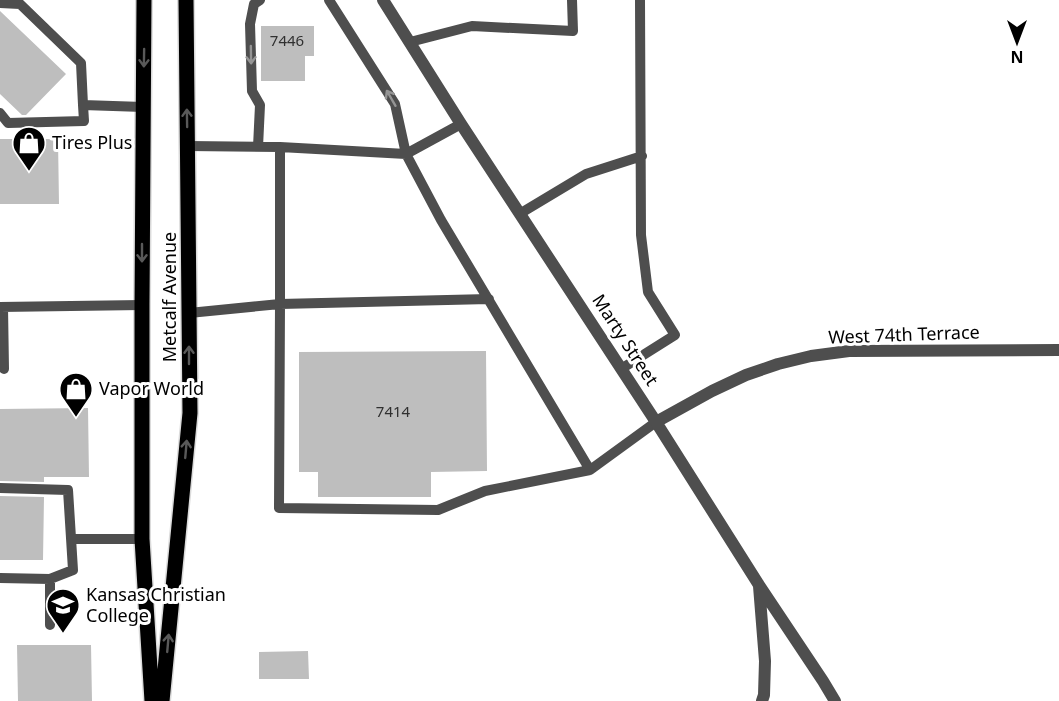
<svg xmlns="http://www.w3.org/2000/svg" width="1059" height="701" font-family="'Noto Sans',sans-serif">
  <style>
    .building { fill: #bebebe }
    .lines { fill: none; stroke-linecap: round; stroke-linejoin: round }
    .primary-casing { stroke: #dbdbdb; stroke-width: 18 }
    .lane { stroke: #4e4e4e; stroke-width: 10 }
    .street { stroke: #4e4e4e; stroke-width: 12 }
    .primary { stroke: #000; stroke-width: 15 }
    .oneway { stroke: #959595 }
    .oneway2 { stroke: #595959 }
    .labels { text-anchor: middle; stroke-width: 6; stroke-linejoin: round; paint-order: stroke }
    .number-label { font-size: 15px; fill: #303030 }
    .poi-label { font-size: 18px; fill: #000; stroke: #fff; text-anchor: start }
    .street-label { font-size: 18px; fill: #000; stroke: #fff }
  </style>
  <rect width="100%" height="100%" fill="#fff"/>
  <path class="building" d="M0,11l66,63 -40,41h-4l-22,-21z
    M261,26h53v30h-9v25h-44z
    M0,139h58l1,65h-59z
    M486,351l1,120 -56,1v25h-113v-25h-19v-120z
    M88,408l1,69h-45v5l-44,-1v-72z
    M0,496l44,1 -1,63h-43z
    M17,645h74l1,56h-74z
    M308,651l1,28h-50v-27z"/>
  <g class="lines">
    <g class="primary-casing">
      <path id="primary" d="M144,0l-2,305v234l10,162
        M162,701l28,-288 -4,-413"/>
    </g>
    <path class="lane" d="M329,0l66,104 11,50 55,-30
      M0,3l20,1 61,59 2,42 60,2
      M410,42l62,-16 101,5 -1,-31
      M0,113l8,10 76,-2 -1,-16
      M188,146l92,1 126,7 35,66 149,250 -105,21 -47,19 -159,-2 1,-204 -91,9
      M258,147l2,-42 -8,-14 -2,-67 4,-20 6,-4
      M280,147v157l209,-5
      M521,213l65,-39 56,-18
      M0,307l142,-2
      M3,307l1,62
      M621,369l54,-34 -27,-43 -7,-57 -1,-235
      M590,470l66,-48
      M0,488l68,2 5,80 -23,9v46
      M71,539h71
      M0,578l50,1"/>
    <path class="street" d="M383,0l78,124 195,298 103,163 64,96 12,20
      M656,422l56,-31 34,-16 32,-11 33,-8 38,-5 210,-1
      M759,586l6,75 -1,34 -2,6"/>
    <use href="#primary" class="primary"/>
  </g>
  <defs><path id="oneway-shaft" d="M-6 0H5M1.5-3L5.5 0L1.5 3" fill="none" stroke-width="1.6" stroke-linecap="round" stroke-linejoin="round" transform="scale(1.5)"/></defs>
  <g class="oneway">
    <use href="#oneway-shaft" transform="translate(251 55) rotate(89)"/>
    <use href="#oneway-shaft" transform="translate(391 98) rotate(-120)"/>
  </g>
  <g class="oneway2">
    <use href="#oneway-shaft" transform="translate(144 58) rotate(91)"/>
    <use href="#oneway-shaft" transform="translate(187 118) rotate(-91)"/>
    <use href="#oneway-shaft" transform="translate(142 253) rotate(90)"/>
    <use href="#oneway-shaft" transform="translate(189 355) rotate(-90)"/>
    <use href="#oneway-shaft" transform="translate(186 449) rotate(-85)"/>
    <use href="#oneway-shaft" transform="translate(168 643) rotate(-85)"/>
  </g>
  <defs>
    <g id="shop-pin" transform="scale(1.725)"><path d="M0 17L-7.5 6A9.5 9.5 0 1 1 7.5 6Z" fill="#000" stroke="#fff"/><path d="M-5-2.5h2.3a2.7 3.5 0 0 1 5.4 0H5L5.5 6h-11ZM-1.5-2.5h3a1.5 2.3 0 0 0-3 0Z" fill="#fff"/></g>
    <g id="university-pin" transform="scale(1.725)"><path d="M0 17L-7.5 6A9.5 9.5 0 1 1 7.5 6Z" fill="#000" stroke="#fff"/><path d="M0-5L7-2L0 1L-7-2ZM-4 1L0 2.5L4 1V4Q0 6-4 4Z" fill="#fff"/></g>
  </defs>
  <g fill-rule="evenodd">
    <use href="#shop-pin" x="29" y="143"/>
    <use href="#shop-pin" x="76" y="389"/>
    <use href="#university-pin" x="63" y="605"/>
  </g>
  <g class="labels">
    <g class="number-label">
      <text x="287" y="46">7446</text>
      <text x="393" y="417">7414</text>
    </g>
    <g class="poi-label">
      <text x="52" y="149">Tires Plus</text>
      <text x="99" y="395">Vapor World</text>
      <text x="86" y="601">Kansas Christian<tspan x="86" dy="21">College</tspan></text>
    </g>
    <g class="street-label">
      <text transform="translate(170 297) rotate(-90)" y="6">Metcalf Avenue</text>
      <text transform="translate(904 335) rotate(-2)" y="6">West 74th Terrace</text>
      <text transform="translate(625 340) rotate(57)" y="6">Marty Street</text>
    </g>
  </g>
  <g transform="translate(1017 42) rotate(180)" stroke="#ffffff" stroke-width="4.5" paint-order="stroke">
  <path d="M0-4.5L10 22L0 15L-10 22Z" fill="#000000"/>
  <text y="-9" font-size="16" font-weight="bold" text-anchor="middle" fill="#000000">N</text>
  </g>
</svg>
